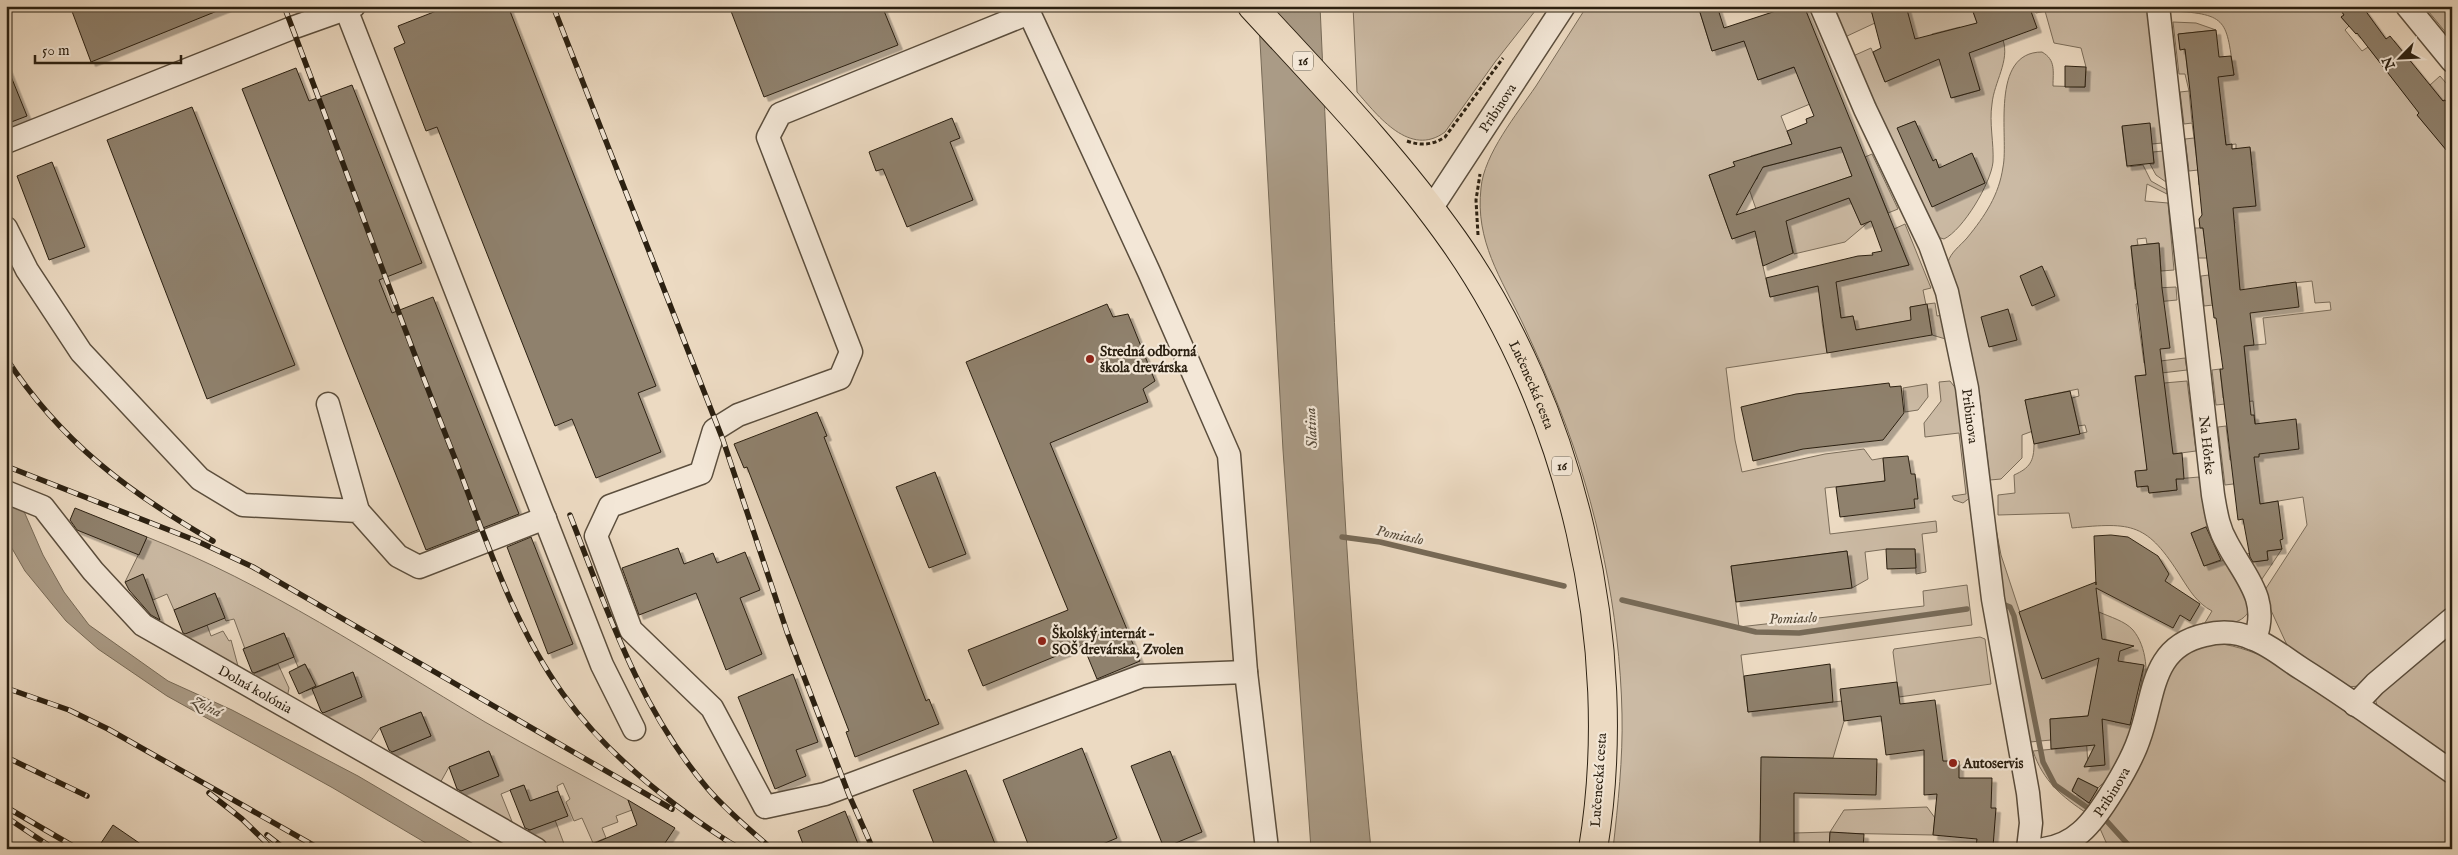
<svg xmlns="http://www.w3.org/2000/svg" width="2458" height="855" font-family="'IM FELL English',serif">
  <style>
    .green { fill: #cbbaa4; stroke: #7b6d5a; fill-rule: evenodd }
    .water { fill: #aa9b86; stroke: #776a57 }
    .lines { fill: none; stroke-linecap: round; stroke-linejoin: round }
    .stream { stroke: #776a57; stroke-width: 5.5 }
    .building { fill: #8f816d; stroke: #2b2011; fill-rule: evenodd; filter: url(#shadow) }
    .minor-casing { stroke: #5b4e3d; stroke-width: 25 }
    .major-casing { stroke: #2b2011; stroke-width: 30 }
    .path { stroke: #2b2011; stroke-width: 3; stroke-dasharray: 4 2.5; stroke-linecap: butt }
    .minor { stroke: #f3e7d7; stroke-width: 22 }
    .major { stroke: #ecdac2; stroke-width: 28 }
    .rail-casing { stroke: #2b2011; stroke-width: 5.5 }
    .rail { stroke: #f3e7d7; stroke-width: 4; stroke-dasharray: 11; stroke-linecap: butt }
    .poi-dot { fill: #8f2418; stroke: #f3e7d7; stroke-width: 2 }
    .labels { text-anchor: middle; stroke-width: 4.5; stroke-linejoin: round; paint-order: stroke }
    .shield { fill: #f3e7d7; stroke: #675c4c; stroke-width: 1 }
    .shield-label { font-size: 12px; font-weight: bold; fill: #2b2011 }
    .street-label { font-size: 14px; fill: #2b2011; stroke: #f3e7d7 }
    .poi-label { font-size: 14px; font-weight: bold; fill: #2b2011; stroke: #f3e7d7; text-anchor: start }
    .water-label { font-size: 15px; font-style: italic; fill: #574b3a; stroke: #f3e7d7 }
  </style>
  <defs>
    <filter id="shadow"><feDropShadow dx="4.5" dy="4.5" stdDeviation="0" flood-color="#0004"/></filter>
  </defs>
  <rect width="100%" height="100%" fill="#ecdac2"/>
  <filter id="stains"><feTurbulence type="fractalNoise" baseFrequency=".004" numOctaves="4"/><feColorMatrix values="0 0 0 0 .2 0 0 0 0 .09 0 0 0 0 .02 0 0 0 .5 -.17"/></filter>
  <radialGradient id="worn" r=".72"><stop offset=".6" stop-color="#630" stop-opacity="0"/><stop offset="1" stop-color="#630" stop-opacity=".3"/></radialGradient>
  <path class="green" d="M1353,6h186l-44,56 -50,70c-35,26 -67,-16 -88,-40z
    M1587,6h111l14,45 34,-11 12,40 51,-18 1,42 -29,12 11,28 -41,12 1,4 -43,15 23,64 117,-41 12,26 10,-4 -26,22 -51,12 -6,-22 -31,8 13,57 139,-32 -15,-36 11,-5 26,64 -8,2 3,15 -16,2 2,13 -56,10 -3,-14 -12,2 -1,-11 -18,3v12l5,31 -101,15 9,72 7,32 83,-18 39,-5 8,11 11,-2 2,23 -60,7 5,46 106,-13 1,11 -15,2 4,38 -10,2 -1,-25h-28l-22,3 3,27 -16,9 -5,-37 -116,15 8,61 185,-21 -1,-15 44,-6 5,40 -231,30 7,57 94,-11 2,20 -11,37 -71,-1 -2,88h34v-12l36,-1 14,-22 83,-3 8,11 -2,17 -103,-2 -1,16h-216c5,-45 10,-90 9,-135 -2,-101 -25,-210 -62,-304 -11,-29 -24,-58 -37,-86 -22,-46 -48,-83 -42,-136 3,-34 36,-74 55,-102 17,-27 34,-53 51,-80z
    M1831,6h39l5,17 -30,14z
    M1906,6h65l15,40 17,-6c7,21 -9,42 -11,64 -3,19 2,39 1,58 -2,21 -30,68 -49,77l-7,-2 -3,-6 -81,-175 18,-8 14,34 39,-17 -12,-30zM1960,27l20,63 -28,8 -20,-64zM1915,121l16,40 5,-1 5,12 31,-18 13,29 -53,23 -34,-78z
    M2033,6h114l15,137 -10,1 -30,-17 5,40 16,-2 8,16 16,9v4l-20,-10 -2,17 23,2 6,67 -13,1 -2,-28 -12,1 -1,-6 -9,1 1,6 -7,1 4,43 41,-2 1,13 -41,4 8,59 41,-5 2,12 -51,6 5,47 27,-4 -4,-36 23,-2 9,70 -23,3 -2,-11 -26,3 2,24 -12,2 2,15 11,-1 1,7 28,-3 -1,-11 23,-2 9,49 -17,7 13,33 24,-7 22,50c-8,18 -30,15 -47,17l9,-15c-15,-8 -22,-20 -31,-34 -34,-54 -48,-55 -109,-49l-3,-15 -71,2v-20l17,-2 -1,-18c16,-7 20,-14 20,-31l53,-12 -2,-7 -7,1 -6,-28 7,-2 -1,-7 -53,11 8,31 -11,4v23l-21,21 -11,1 -10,-83 -13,-64 -19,-71c3,-10 12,-16 19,-24 18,-22 32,-43 36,-71 6,-29 -14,-115 39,-115 14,8 11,19 11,34l32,1 1,-20 -5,-19 -27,-5 -9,-32 -9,2z
    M2171,6h167l6,9 -3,2 8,9 -4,4 17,21 6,-4 39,50 23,-12 10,-9 12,14v17l-7,-7 -8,5 -4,-4 -16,14 35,41v604l-74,-51 -3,-11 -15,-12 -13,1 -60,-42 -24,-52 44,-68 -4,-28 -43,7 -3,-23 -32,4 -7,-58 8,-1 4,34 29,-4 -6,-55 -37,4 -4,-35 8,-1 3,29 26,-3 -5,-49 22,-2 -3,-26 68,-8 -1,-8 -15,1 -3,-22 -46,5 1,13 -63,7 -3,-30 8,-1 3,29 29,-4 -8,-75 2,-2 -3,-9 1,-33 -34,4 -1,-15 -9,1 -4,-32 9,-1 -2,-15 -8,1 -4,-32 9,-1 -4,-17h-6l-6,-52 23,1 20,7 -37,4 1,15h5l3,26h46c-8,-54 -5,-61 -62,-64zM2219,88l4,31 -31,3 -3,-31zM2225,135l1,10 10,-1v5l14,-1 2,17 -54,5 -4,-32z
    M2424,6h24l4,5v29z
    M1841,147l11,29 -96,33 -9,-26 10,-4 1,-3 -2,-7z
    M2163,151l3,31 -10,-7 -6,-11h4l-1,-12z
    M1872,154l26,55 -10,4 -23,-56z
    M2195,228h8l4,30h-9z
    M1935,303l2,13 6,-1 6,25 -17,-5 -5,-31z
    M1950,381l7,9 14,107 -8,6 -9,-3 -2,-4 14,-2 -7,-61 -34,4 -1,-14 17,-22 -2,-19z
    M1927,384l1,13 -10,13 -13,2 -2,-24z
    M1996,529l5,26 24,73 75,-3 -1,-13c11,5 26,9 34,18 28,34 6,105 -17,138 -5,7 -12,14 -18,20l-20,-10 -6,12 21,16 -5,8c-26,-17 -45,-33 -55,-63l32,-3 21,-14 2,32 16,-1 -2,-50 19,-72 -17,-4 -16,77 -38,3 1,21 -21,2 -26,-134zM2130,663l14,3 -10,59 -19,-3z
    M147,537c120,47 227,119 338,185 47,27 95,52 143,78l4,10 -16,6 2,6 -16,6 4,10 -13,5 -11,-25 -8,3 -8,-19 4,-3 -7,-16 -6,3 1,5 -38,14 7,-12 -4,-8 -22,9 14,35 -57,-37 41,-17 -10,-24 -40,16 -10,18 -49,-32 41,-17 -10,-24 -41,16 -12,17 -48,-28 2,-4 40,-16 -9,-25 -47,19 -5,-10 10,-5 -6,-12 -7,3 -14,-34 -39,16 -11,-30 -8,2 -11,-27 -41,16 -7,-16 -14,6 -10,-25 -18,7z
    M2282,549l-24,36 -18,-29 10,-3 1,9 17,-2 -1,-9z
    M207,625l4,11 12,-5 6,10 2,-1 7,26 -2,3 -54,-30 2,-5z
    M1980,637l5,2 6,45 -92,13 -6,-45 1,-3z
    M2216,643c23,3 43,11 64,21l172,121v64h-343l-11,-25 56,-110 19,-48 18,-17z
    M278,664l11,24 -2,10 -36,-21 2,-3z
    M555,820l11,29c-14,0 -34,-3 -39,-18z"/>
  <path class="water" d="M1258,6h62c13,281 23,563 51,843h-60l-28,-399z
    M6,470l37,85 21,37 25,33 79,56 64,29 126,66 124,73h-46l-103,-61 -166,-92 -69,-47 -32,-28 -41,-50 -19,-33z"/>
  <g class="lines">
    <path class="stream" d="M1342,537l38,5 184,44
      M1622,600l134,32 43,1 168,-24
      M2005,605l5,2 4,9 29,146 12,23 33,23
      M2104,818l28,31"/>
  </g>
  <path class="building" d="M70,6h157v1l-136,55z
    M449,6h59l148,380 -18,7 23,59 -65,26 -24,-59 -17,7 -118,-299 -11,4 -32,-83 11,-5 -7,-17z
    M729,6h153l16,39 -134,52z
    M1698,6h19l7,22 67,-22h13l105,259 -73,17 5,36 12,-2 3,14 55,-10 -1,-13 17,-3 5,31 -105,18 -9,-67 -48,11 -4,-19 92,-22 15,-1 -1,-2 10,-2 -11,-30 -10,4 -12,-27 -63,23 7,32 -30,13 -8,-35 -23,8 -23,-64 26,-9 -2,-4 59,-18 -5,-13 20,-8 -1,-4 8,-3 -20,-49 -36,13 -14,-39 -32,10zM1841,147l11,29 -116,39 27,-48z
    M1870,6h36l9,33 62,-16 -6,-17h58l8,22 -68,25 11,37 -29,8 -12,-39 -54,23 -12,-30 8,-4z
    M2338,6h24l24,33 4,-3 53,65 2,-1 7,8v49l-35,-42 2,-2 -62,-80 -1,1 -15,-17 3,-2z
    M2216,30l3,27 12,-1 3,19 -16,2 8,68 6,-1v5l18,-2 6,59 -23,2 7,82 56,-8 3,25 -49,6 4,32 -10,1 7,69h3l1,9 41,-5 3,30 -40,5v3h-5l6,47 18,-3 5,38 -3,1 2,9 -15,2 1,9 -15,2 -3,-5 -7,-38 -5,1 -18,-151h3l-4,-29 -3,-22h-2l-11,-90h-3l-1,-9 3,-4 -12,-124 -5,-42 -5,1 -2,-16z
    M6,64l21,52 -21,8z
    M2065,66l21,1 -1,20h-20z
    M296,68l13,33 43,-16 70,178 -43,17 13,33 41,-16 86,217 -93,36 -184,-461z
    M192,107l103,258 -88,34 -100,-259z
    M952,118l8,20 -10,4 23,58 -66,27 -24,-58 -7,2 -7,-19z
    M1915,121l18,40 3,-2 3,9 33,-15 13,30 -53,24 -35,-79z
    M2150,123l4,40 -27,3 -5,-40z
    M52,162l33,85 -36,13 -32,-84z
    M2159,243l3,45 8,60 -10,1 13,105 9,-1 2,26h-8l1,11 -28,3 -1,-7 -11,1 -2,-16 12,-1 -12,-94 11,-1 -15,-129z
    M2042,266l13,30 -23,10 -12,-30z
    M1107,304l6,13 15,-3 27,67 -12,8 5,13 -98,41 90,218 -43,18 -14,-34 -100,41 -15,-36 100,-40 -102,-248z
    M2008,309l9,31 -28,7 -8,-30z
    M1889,383l1,4 11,-1 3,27 -21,27 -80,9 -50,12 -12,-54 55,-13z
    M2070,391l10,43 -46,10 -9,-44z
    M817,412l10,24 -3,1 102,264 3,-2 10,25 -84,33 -9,-25 3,-1 -102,-264 -3,1 -10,-24z
    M1908,456l3,18h4l3,25h-4l1,9 -75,9 -4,-30 49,-6 -2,-23z
    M935,472l31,82 -37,14 -33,-81z
    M75,508l72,29 -8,18 -62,-25 -7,-10z
    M2206,527l15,33 -17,6 -13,-33z
    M2111,535l17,2 30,19 11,18 -4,7 35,23 -10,17 -10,-6 -7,13 -77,-40 6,51 32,7 -14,5 -2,10 26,4 -14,60 -28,-6 3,46 -21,2 11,-22 -44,4 -1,-30 38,-3 11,-58 -57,21 -23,-67 77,-30v3l-2,-49z
    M531,537l42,107 -25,10 -41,-107z
    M678,548l6,16 29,-11 4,10 28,-11 15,38 -20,8 22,56 -36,16 -30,-77 -57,22 -17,-47z
    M1886,549h29l1,19 -29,1z
    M1847,551l5,37 -116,14 -5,-36z
    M143,574l17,46 -9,-5 -22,-25 -4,-8z
    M215,593l10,25 -40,16 -2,-1 -9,-23z
    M284,633l10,24 -40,16 -2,-1 -9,-23z
    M305,664l11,22 -17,8 -10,-22z
    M1830,664l3,38 -85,10 -4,-36z
    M353,672l9,25 -39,16 -2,-2 -9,-22z
    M793,674l25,68 -22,8 10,26 -31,13 -37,-92z
    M1897,682l3,22 35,-4 8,61h16v17h33l-1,30h5l-3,39 -17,-1 1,-7 -44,-4 4,-41 -13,1v-45l-38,5 -5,-39 -37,5 -4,-32z
    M421,712l10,24 -39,16 -3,-2 -9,-22z
    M1082,748l35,90 -26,11h-61l-27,-69z
    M489,751l10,25 -38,15 -4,-2 -8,-22z
    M1170,751l32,81 -38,16 -33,-82z
    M1761,757l116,2 -1,36 -82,-2v53l-34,-1z
    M966,770l31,79h-61l-23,-59z
    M2078,778l20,10 -9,15 -17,-12z
    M524,785l6,16 28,-10 10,25 -38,14 -5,-2 -15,-38z
    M628,800l47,28 -14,21h-80l56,-24z
    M845,811l15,38h-55l-7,-18z
    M113,825l35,24h-51z
    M1830,832l34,2 -1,15h-34z"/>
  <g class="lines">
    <g class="minor-casing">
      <g id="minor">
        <path d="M1026,6l123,266 80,183 17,217 21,177"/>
        <path id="s1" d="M1821,6l44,103 65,136 17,47 20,96 26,211 35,194 3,30 -3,26"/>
        <path id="s2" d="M2158,6l55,489c3,17 5,33 14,48 18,34 43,56 28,96"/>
        <path d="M2407,6l45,55"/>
        <path d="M346,9l256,656 32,64"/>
        <path d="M1029,13l-249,101 -12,23 83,215 -11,26 -102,37 -24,15 -13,43 -91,33 -14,30 35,94 81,78 53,99 60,-13 317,-118 104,-4"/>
        <path d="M6,142l286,-114 62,-22"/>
        <path id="s3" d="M1431,209l133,-203"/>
        <path d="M6,228l21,42 54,82 119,127 43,26 115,6 40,45 21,11 126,-49"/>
        <path d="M328,404l30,107"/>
        <path id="s4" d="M6,492l37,15 50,64 50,54 393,224"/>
        <path d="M2355,705l20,-21 77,-65"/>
        <path id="s5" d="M2044,849c14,-2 27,-8 37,-17 19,-16 50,-69 58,-93 16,-43 11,-92 66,-104 16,-4 33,-3 48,4 17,6 33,20 49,30 51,32 100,68 150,103"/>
      </g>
    </g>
    <g class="major-casing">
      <g id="major">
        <path id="s6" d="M1252,6c70,76 142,150 202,235 118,168 173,404 139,608"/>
      </g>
    </g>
    <path class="path" d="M1407,141c14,5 26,4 38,-4l58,-79
      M1478,235l-2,-35 4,-26"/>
    <use href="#minor" class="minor"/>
    <use href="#major" class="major"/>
    <g class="rail-casing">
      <path id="rail" d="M284,6c57,150 111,301 170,450 31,80 58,167 109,238 43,60 104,108 166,148
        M553,6l170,434 64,192 62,163 24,54
        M6,358c55,84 122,134 207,183
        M6,466l191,75 56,26 419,242
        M570,515c38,97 69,193 138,274 19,22 42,41 64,60
        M6,688l63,22 39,19 212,120
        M6,757l81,39
        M209,793l33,26 31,30
        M6,807l72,42
        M6,817l48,32
        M267,835l18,14
        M724,839l17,10"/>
    </g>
    <use href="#rail" class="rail"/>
  </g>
  <g class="poi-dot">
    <circle cx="1090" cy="359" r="5"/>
    <circle cx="1042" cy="641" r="5"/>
    <circle cx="1953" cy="763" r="5"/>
  </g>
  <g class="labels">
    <g class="shield">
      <rect x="1293" y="51.5" width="20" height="19" rx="4"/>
      <rect x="1552" y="456.5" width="20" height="19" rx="4"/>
    </g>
    <g class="shield-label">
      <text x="1303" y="65">16</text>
      <text x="1562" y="470">16</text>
    </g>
    <g class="street-label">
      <text dy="5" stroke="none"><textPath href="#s3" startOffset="121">Pribinova</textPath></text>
      <text dy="5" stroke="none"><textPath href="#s6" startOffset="474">Lučenecká cesta</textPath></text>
      <text dy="5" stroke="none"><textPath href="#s1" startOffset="439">Pribinova</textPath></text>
      <text dy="5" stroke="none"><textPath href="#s2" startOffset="442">Na Hôrke</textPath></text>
      <text dy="5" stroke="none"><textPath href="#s4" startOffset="324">Dolná kolónia</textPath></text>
      <text transform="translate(1598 780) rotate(-86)" y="5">Lučenecká cesta</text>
      <text dy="5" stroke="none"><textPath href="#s5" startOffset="92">Pribinova</textPath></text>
    </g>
    <g class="poi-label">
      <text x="1100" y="356">Stredná odborná<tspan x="1100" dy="16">škola drevárska</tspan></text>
      <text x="1052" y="638">Školský internát –<tspan x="1052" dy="16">SOŠ drevárska, Zvolen</tspan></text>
      <text x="1963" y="768">Autoservis</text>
    </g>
    <g class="water-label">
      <text transform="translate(1311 428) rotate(-93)" y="5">Slatina</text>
      <text transform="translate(1400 535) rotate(12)" y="5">Pomiaslo</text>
      <text transform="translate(1793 618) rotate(-2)" y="5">Pomiaslo</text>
      <text transform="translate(207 706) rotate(27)" y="5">Zolná</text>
    </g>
  </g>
  <rect width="2458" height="855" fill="none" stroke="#ecdac2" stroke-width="25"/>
  <rect x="8" y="8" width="2443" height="840" fill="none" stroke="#2b2011" stroke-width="2.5"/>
  <rect x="12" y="12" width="2433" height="830" fill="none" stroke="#2b2011"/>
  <g transform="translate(2400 58) rotate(246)" stroke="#f3e7d7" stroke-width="4" paint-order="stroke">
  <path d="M0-4L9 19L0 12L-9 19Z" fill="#2b2011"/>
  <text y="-8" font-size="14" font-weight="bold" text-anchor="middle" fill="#2b2011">N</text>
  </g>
  <path d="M35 55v8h146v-8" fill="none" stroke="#2b2011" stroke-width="2.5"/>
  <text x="42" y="55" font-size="15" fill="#2b2011" stroke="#f3e7d7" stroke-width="4" paint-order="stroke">50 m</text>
  <rect width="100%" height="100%" filter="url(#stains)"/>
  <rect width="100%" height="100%" fill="url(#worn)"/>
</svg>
